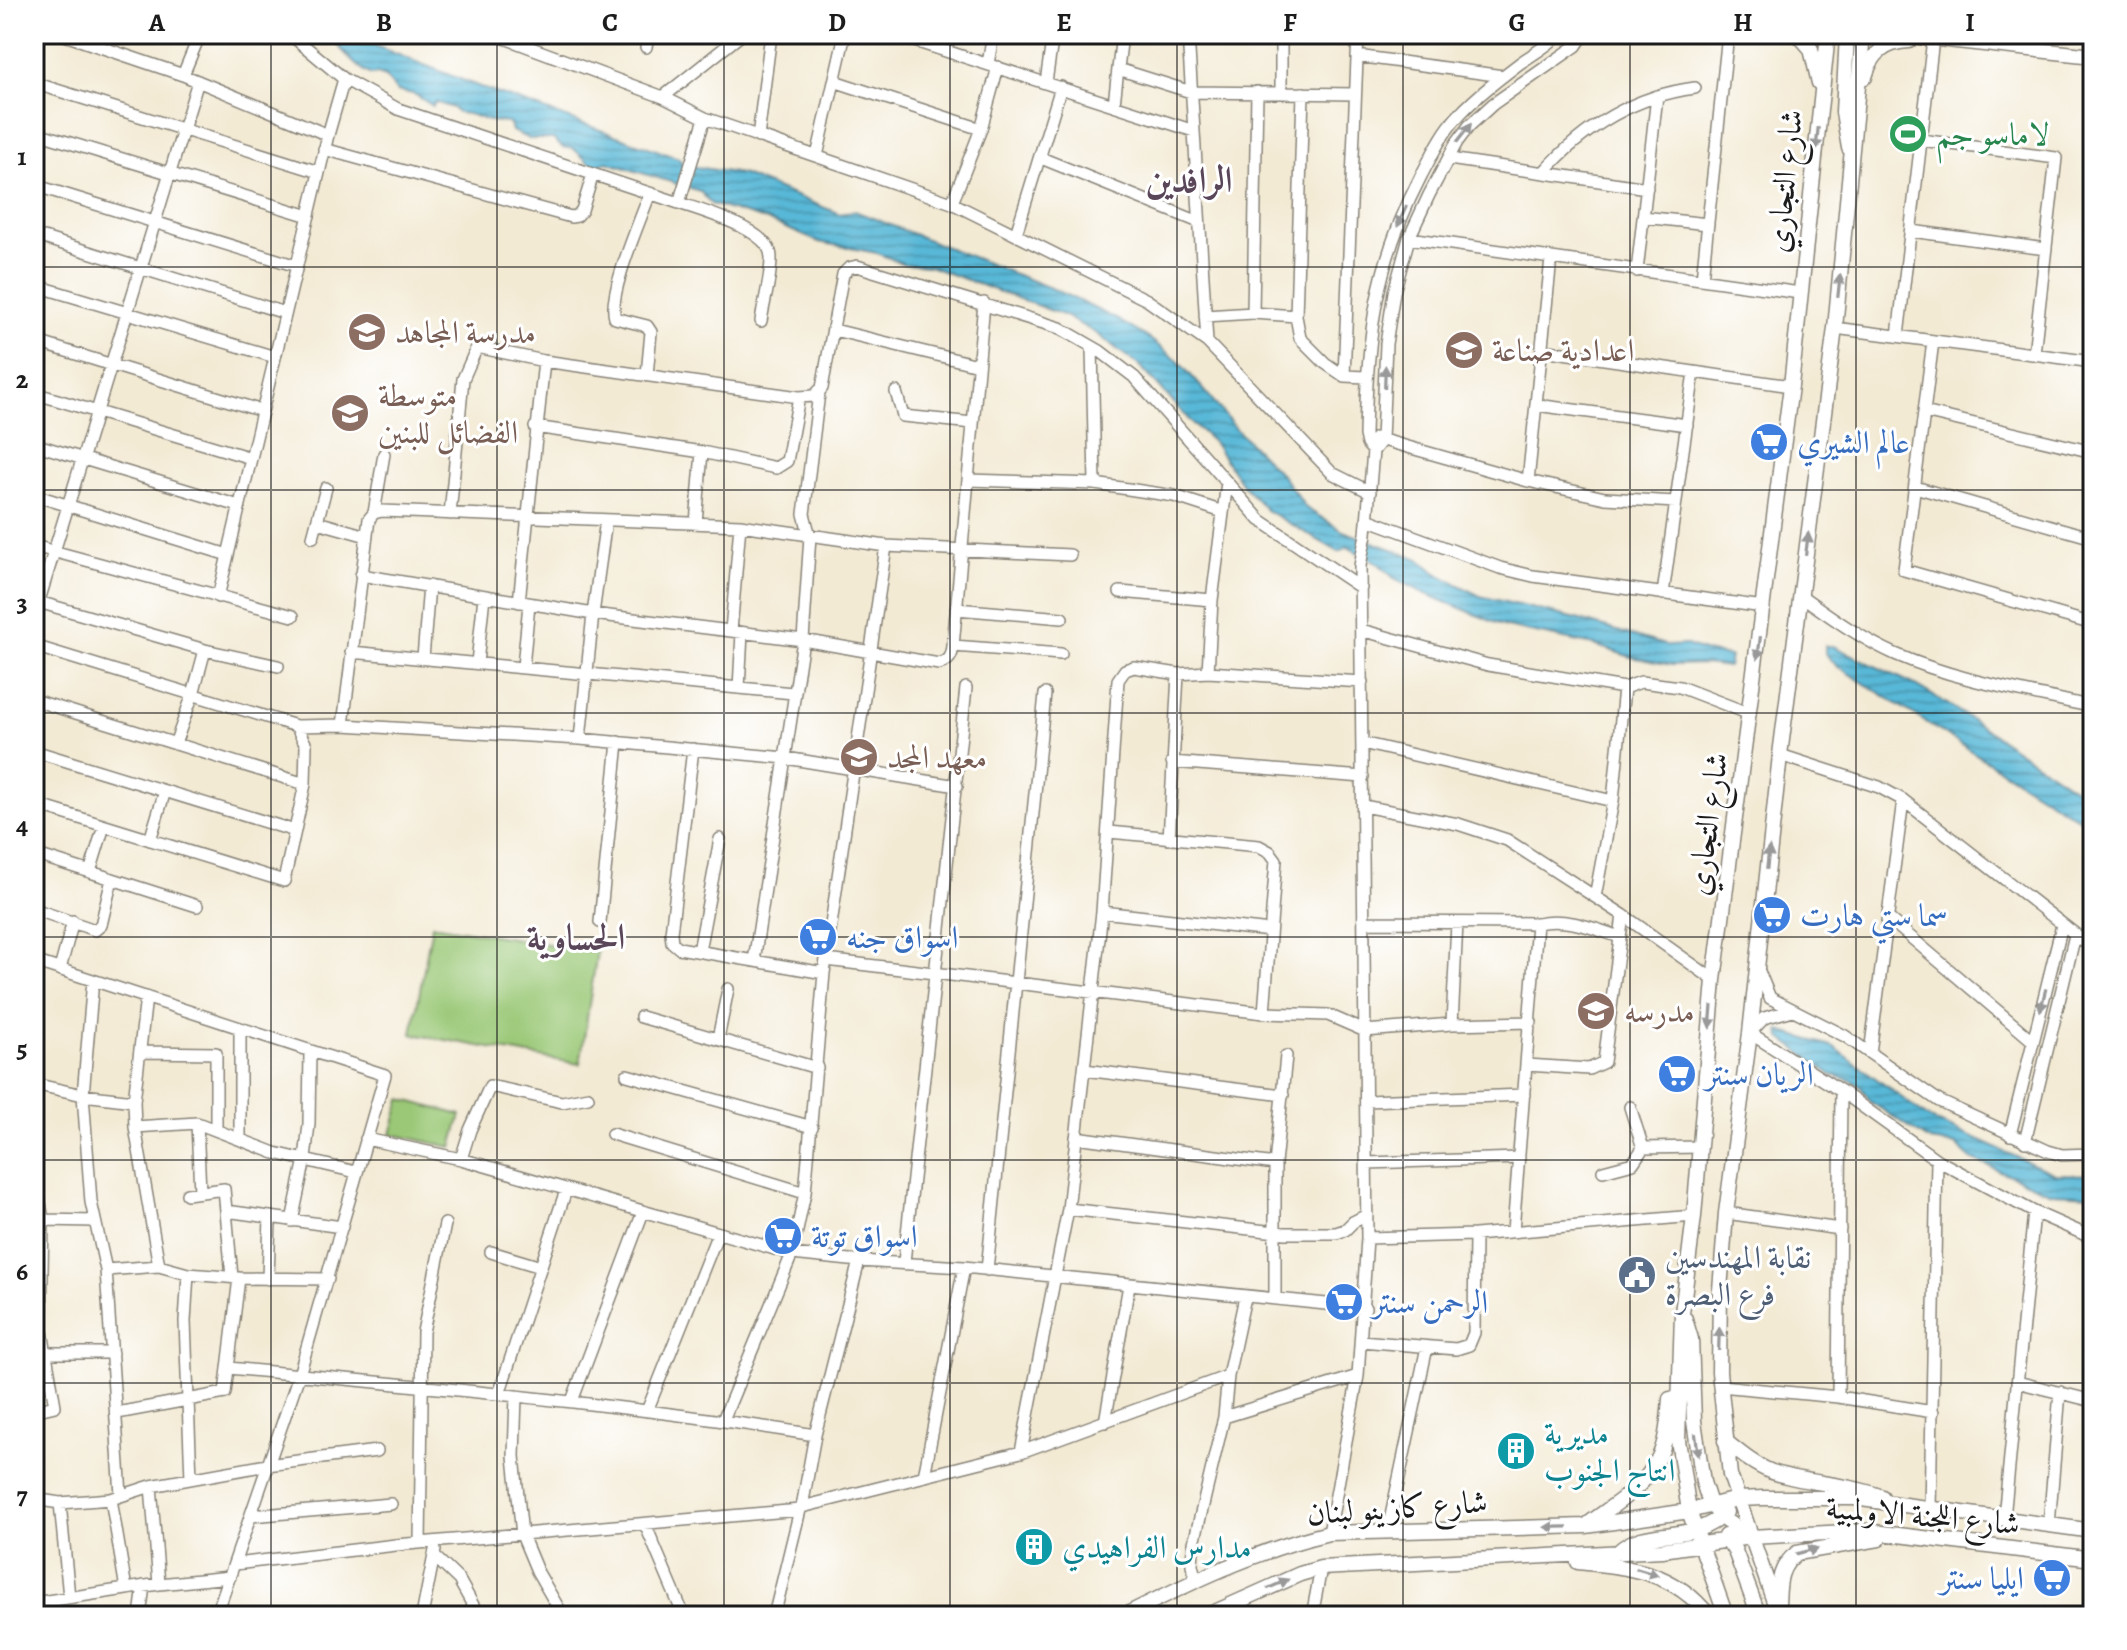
<svg xmlns="http://www.w3.org/2000/svg" width="2127" height="1650" font-family="Alegreya,Amiri,serif">
  <style>
    .grass { fill: #9ac876; stroke: #5b7249; stroke-width: 2 }
    .water { fill: url(#water-rules); stroke: #3a6a7a; stroke-width: 2 }
    .lines { fill: none; stroke-linecap: round; stroke-linejoin: round }
    .minor-casing { stroke: #888378; stroke-width: 14 }
    .major-casing { stroke: #888378; stroke-width: 17 }
    .minor { stroke: #fff; stroke-width: 11 }
    .major { stroke: #fff; stroke-width: 14 }
    .oneway { fill: #999 }
    .grid { fill: none; stroke: #1c1c1c; stroke-width: 2; stroke-opacity: 0.55 }
    .labels { text-anchor: middle; stroke-width: 6; stroke-linejoin: round; paint-order: stroke }
    .leisure-label { font-size: 32px; fill: #27864d; stroke: #fff; text-anchor: start }
    .street-label { font-size: 32px; fill: #1c1c1c; stroke: #fff }
    .education-label { font-size: 32px; fill: #785e54; stroke: #fff; text-anchor: start }
    .shop-label { font-size: 32px; fill: #366cbe; stroke: #fff; text-anchor: start }
    .service-label { font-size: 32px; fill: #4e5e75; stroke: #fff; text-anchor: start }
    .culture-label { font-size: 32px; fill: #0d838f; stroke: #fff; text-anchor: start }
    .quarter-label { font-size: 36px; font-weight: bold; fill: #5a4659; stroke: #fff }
    .neatline { fill: none; stroke: #1c1c1c; stroke-width: 3 }
    .grid-label { font-size: 26px; text-anchor: middle; font-weight: bold; fill: #1c1c1c }
  </style>
  <defs>
    <pattern id="water-rules" width="6" height="5" patternUnits="userSpaceOnUse" patternTransform="scale(2)"><rect width="6" height="5" fill="#59b8d7"/><path d="M0 2.5h6" fill="none" stroke="#4995ae"/></pattern>
  </defs>
  <rect width="100%" height="100%" fill="#fff"/>
  <filter id="ink" filterUnits="userSpaceOnUse"><feTurbulence type="fractalNoise" baseFrequency=".0125" numOctaves="2"/><feDisplacementMap in="SourceGraphic" scale="16" xChannelSelector="R" yChannelSelector="G"/><feConvolveMatrix kernelMatrix="1 2 1 2 8 2 1 2 1" color-interpolation-filters="sRGB"/></filter>
  <filter id="wash" filterUnits="userSpaceOnUse"><feTurbulence type="fractalNoise" baseFrequency=".006" numOctaves="4" result="noise"/><feDisplacementMap in="SourceGraphic" scale="32" xChannelSelector="R" yChannelSelector="G"/><feGaussianBlur stdDeviation="1.8" result="paint"/><feColorMatrix in="noise" values="0 0 0 0 0 0 0 0 0 0 0 0 0 0 0 0 0 1.4 0 .05"/><feComposite in="paint" operator="in"/></filter>
  <g filter="url(#wash)">
    <rect width="100%" height="100%" fill="#f3ead4"/>
    <path class="grass" d="M432,925l165,27 -17,112 -168,-30z
      M401,1099l60,16 -9,32 -61,-13z"/>
    <path class="water" d="M321,34h37l18,12 109,43 194,69 4,7 58,9 99,40 15,-3 203,80 60,29 32,19 28,22 27,30 29,36 50,51 22,30 37,23 76,28 17,14 44,23 93,22 95,28 19,-1 22,8 21,3 -2,11 -24,-3 -32,1 -41,-8 -37,-12 -88,-18 -82,-34 -30,-15 -15,-14 -31,-17 -9,5 -73,-42 -24,-26 -29,-42 -21,-19 -51,-56 -44,-33 -34,-19 -134,-49 -25,-2 -27,-11 -58,-11 -50,-21 -58,-17 -11,-13 -93,-29 -13,5 -20,-18 -12,-2 -9,-8h-24l-17,-8 -2,-7c-10,-4 -19,-1 -27,-5 -11,-3 -14,-7 -26,-6l-4,-5 -18,-6 -2,4 -19,-12 -17,-3 -12,-14 -7,-3 -7,1 -16,-11 -23,-25z
      M1825,646h8l82,39 34,20 128,85 16,12v29l-13,-11 -243,-154 -12,-13z
      M1780,1031l54,16 96,72 125,55 38,1v20l-41,-2 -81,-34 -15,-14 -26,-4 -59,-39 -11,-16 -9,-6 -19,-5 -51,-37z"/>
  </g>
  <g filter="url(#ink)">
    <g class="lines">
      <g class="minor-casing">
        <path id="minor" d="M62,34l121,41 145,60
          M290,34l54,45 54,30 281,94c23,8 93,27 92,55 0,21 -7,43 -10,63
          M494,34l169,63 42,21 247,85 195,97 60,42 125,131 38,19
          M893,34l301,97
          M1188,34l19,308
          M1281,34v59
          M646,47l3,-13
          M1357,56l146,20
          M988,64l5,-30
          M1118,69l73,23 164,2
          M183,75l17,-41
          M834,81l147,48
          M1046,82l7,-48
          M34,83l285,89
          M1303,93l-7,223 4,22 25,25 19,13 22,1
          M663,97l79,-63
          M1114,104l8,-70
          M34,132l275,84
          M758,137l13,-103
          M1921,140l135,18 -22,196
          M324,149l247,68 6,-1 5,-6 11,-36
          M817,156l28,-122
          M1041,158l158,64
          M1449,159l198,29
          M1543,173c40,-45 91,-77 152,-85
          M34,185l263,81
          M679,203l26,-85
          M952,203l29,-74 17,-62
          M1643,217l65,7
          M1911,231l135,18
          M1016,234l45,-147
          M34,235l251,78
          M1409,238l391,55
          M1637,271l20,-175
          M1702,279l26,-245
          M34,285l241,72
          M1253,313l4,-221
          M1205,316l48,-3 43,3
          M1835,328l258,34
          M834,330l144,35
          M1898,336l35,-297
          M34,341l228,70
          M1933,341l-29,229 189,54
          M1092,347l3,137
          M1542,350l249,36
          M647,375l4,-43 -4,-6 -32,-8c-8,-23 26,-99 35,-125
          M1344,376l14,-342
          M896,392l7,24 70,7
          M34,393l217,65
          M1536,405l151,20
          M1924,412l169,40
          M535,427l167,25 74,16 11,-7 12,-64
          M1376,438l152,43 77,17 71,4
          M34,444l205,62
          M1373,451l-6,-7 -2,-9c2,-99 10,-170 56,-259 11,-21 22,-45 39,-62 18,-19 39,-35 60,-51 13,-9 28,-17 39,-29
          M968,480l127,4 79,12 49,16
          M1528,481l23,-222
          M1915,487l178,51
          M34,495l194,60
          M374,513l8,-2 358,14 146,21 184,9
          M450,514l13,-135 14,-32 67,14 255,36 15,-1 8,-8 21,-114 6,-6 8,-2 203,62 40,23 34,26 126,143 101,68
          M1367,519l133,49 33,8 231,31
          M317,522l50,14
          M696,523l6,-71
          M313,537l13,-49
          M34,546l259,70
          M361,575l232,39 210,26 136,24c10,-3 13,-7 14,-18l31,-343
          M1120,592l92,8
          M1663,594l31,-222
          M1800,595c30,21 61,44 95,59 62,27 133,38 198,53
          M218,597l110,-462 16,-56
          M35,601l170,49 73,16
          M519,602l25,-241
          M956,609l106,9
          M34,617l164,-536
          M1361,630l127,35 136,23 17,-6 39,5 70,27
          M731,631l9,-106
          M34,646l262,80 47,-1 237,14 206,19 171,28
          M953,646l108,8
          M351,652l442,41
          M423,658l6,-72
          M477,663l7,-67
          M523,667l6,-63
          M1208,672l4,-72 15,-118
          M739,688l3,-55
          M34,700l271,84
          M343,725l26,-206 5,-6 10,-59
          M580,739l13,-125 13,-94
          M1362,743l251,58
          M175,744l18,-50 12,-44
          M693,749l-22,184 1,9 7,6 145,25
          M34,751l261,80
          M1780,755l99,32 24,13 190,148
          M1172,762l191,15
          M34,804l250,77 21,-97 1,-39 -10,-19
          M1363,806l95,18 49,16 116,75 91,65
          M1109,832l150,14 11,6 6,8 -12,153
          M1169,839l9,-165
          M150,840l15,-49
          M34,854l163,52
          M90,872l14,-46
          M1595,897l18,-96 11,-113
          M34,909l61,21 6,-5 11,-46
          M1102,912l168,19
          M1888,918l145,123
          M600,922l18,-180
          M1364,922l173,1c30,-6 55,5 83,14
          M699,951l21,-112
          M826,960l438,53 64,2 37,16 87,-7 79,-2
          M34,961l351,114 -86,300 -83,241
          M754,961l49,-321 7,-104 -6,-22 15,-121
          M60,969l13,-48
          M1758,969l12,29 75,38 94,65 109,50 14,4 31,-1
          M34,974l4,-12
          M93,980l-10,115 8,107 15,68 15,225
          M146,997l-12,104 1,26 24,139
          M1793,1010l-29,8 -14,15 91,58 96,69 97,52 59,26
          M641,1017l176,51
          M1452,1024l5,-101
          M718,1039l10,-50
          M141,1052l75,1v77
          M1870,1053l33,-253
          M1527,1065l62,4 15,-7 19,-147
          M1085,1070l198,25
          M627,1075l185,52
          M34,1084l49,11 51,6
          M1366,1101l158,-6
          M197,1123l3,69
          M135,1127l62,-4 78,30 81,19
          M612,1134l193,59
          M2010,1135l52,-210
          M1076,1137l199,27
          M240,1139v-111
          M366,1139l95,20 331,95 67,7 105,6 401,41
          M2025,1142l50,-207
          M1643,1148l57,-1
          M461,1159l9,-29 20,-44 72,16 26,-5
          M1367,1163l152,-5
          M1603,1171l30,-8 10,-15 -13,-41
          M187,1194l37,-5 8,88
          M1068,1209l217,24h51l9,-3 8,-8 14,-7
          M226,1211l116,16
          M1726,1213l114,16
          M43,1220l52,1
          M292,1221l13,-62 4,-35 1,-73
          M1513,1231l24,-308
          M1367,1238l108,-3 219,-19
          M491,1252l50,15
          M904,1262l62,-574
          M106,1270l53,-4 29,8 51,4 89,1
          M987,1270l58,-576
          M188,1274l-3,47 6,158
          M268,1279l2,-62
          M1275,1299v-135l11,-108
          M1361,1341l95,8 13,-4 5,-12 1,-98
          M46,1353h66
          M229,1368c196,19 392,35 586,67
          M2017,1382l76,19
          M1720,1386l118,11 95,15
          M499,1394l67,-204
          M516,1396l-2,60 8,79 15,36 26,45
          M1838,1397l3,-306
          M572,1401l71,-189
          M34,1411l21,-5 -14,-80 2,-106 -9,-52
          M647,1411l71,-178
          M117,1413l108,-20 14,-115
          M1224,1417l134,-41
          M723,1420l69,-166 13,-61 19,-220 62,-427
          M1105,1422l24,-137
          M1021,1452l47,-243 34,-297 16,-232 7,-10 9,-3 44,7 30,-2 154,10
          M924,1476l40,-209
          M151,1486l8,98
          M34,1499l26,4 51,-4 40,-13 116,-21 110,-14
          M111,1499l15,90
          M60,1503l9,94
          M802,1507l219,-55 207,-76
          M1930,1509l7,-349
          M251,1516l140,-12
          M2004,1518l30,-306
          M645,1524l39,92
          M2049,1525l11,-133
          M1388,1530l39,-183
          M1329,1533l29,-157 9,-138 -7,-672 6,-32 7,-83 9,-11 4,-96 8,-52 15,-54 20,-43 28,-53 12,-16 24,-22 83,-58 8,-12
          M420,1543l3,-211 22,-108
          M434,1556l25,24 20,36
          M235,1564l161,-19 404,-35
          M1196,1580l-4,-15 1,-18 31,-130 4,-41 17,-79
          M34,1603l125,-19 71,-7
          M140,1616l4,-30
          M422,1616l13,-66
          M774,1616l26,-106 2,-3 13,-72 44,-174
          M1312,1616l9,-48"/>
      </g>
      <g class="major-casing">
        <path id="major" d="M1798,34l13,15 8,34
          M1847,34l-4,78 6,36
          M1892,34l201,22
          M1865,77c6,-23 20,-35 44,-36
          M1685,1319l6,20 3,82 9,61 7,22 16,17 24,16
          M1725,1441c15,12 29,24 47,31 36,12 74,11 110,25
          M1587,1525c23,-18 57,-37 70,-64 10,-18 11,-41 13,-62
          M1725,1536l10,15 24,65
          M1618,1552c29,-28 74,-6 108,-40
          M1578,1562c53,5 97,10 131,54
          M1778,1605c1,-21 0,-38 19,-52l82,-14
          M1123,1616c66,-33 134,-66 206,-83l257,-7 103,-15 48,-12 27,-1h90l239,33
          M1206,1616l94,-42 21,-6 341,-18 88,-13 116,-6 227,28
          M1726,1616l-37,-105 -11,-71 4,-127 12,-97 20,-236 77,-594 37,-352
          M1779,1616l-49,-141 -11,-103 1,-82 6,-77 24,-180 30,-278 55,-427 28,-294"/>
      </g>
      <use href="#minor" class="minor"/>
      <use href="#major" class="major"/>
    </g>
    <defs><path id="oneway-solid" d="M-6-.8H1V-3.2L6.5 0L1 3.2V.8H-6Z" transform="scale(2)"/></defs>
    <g class="oneway">
      <use href="#oneway-solid" transform="translate(1464 133) rotate(-52)"/>
      <use href="#oneway-solid" transform="translate(1817 139) rotate(96)"/>
      <use href="#oneway-solid" transform="translate(1402 216) rotate(114)"/>
      <use href="#oneway-solid" transform="translate(1839 286) rotate(-84)"/>
      <use href="#oneway-solid" transform="translate(1385 377) rotate(-88)"/>
      <use href="#oneway-solid" transform="translate(1807 544) rotate(-83)"/>
      <use href="#oneway-solid" transform="translate(1759 648) rotate(97)"/>
      <use href="#oneway-solid" transform="translate(1768 858) rotate(-84)"/>
      <use href="#oneway-solid" transform="translate(2043 1000) rotate(104)"/>
      <use href="#oneway-solid" transform="translate(1711 1017) rotate(95)"/>
      <use href="#oneway-solid" transform="translate(1719 1339) rotate(-88)"/>
      <use href="#oneway-solid" transform="translate(1697 1445) rotate(82)"/>
      <use href="#oneway-solid" transform="translate(1556 1527) rotate(179)"/>
      <use href="#oneway-solid" transform="translate(1807 1551) rotate(-15)"/>
      <use href="#oneway-solid" transform="translate(1647 1572) rotate(17)"/>
      <use href="#oneway-solid" transform="translate(1278 1584) rotate(-24)"/>
    </g>
  </g>
  <path class="grid" d="M271,34v1582M497,34v1582M724,34v1582M950,34v1582M1177,34v1582M1403,34v1582M1630,34v1582M1856,34v1582M34,267h2059M34,490h2059M34,713h2059M34,937h2059M34,1160h2059M34,1383h2059"/>
  <defs>
    <g id="stadium-disc" transform="scale(2)"><circle r="9.5" fill="#2e9e5b" stroke="#fff"/><path d="M0-5a6.5 5 0 1 0 0 10a6.5 5 0 1 0 0-10ZM-3.5-1.8h7v3.6h-7Z" fill="#fff"/></g>
    <g id="school-disc" transform="scale(2)"><circle r="9.5" fill="#8d6e63" stroke="#fff"/><path d="M0-5L7-2L0 1L-7-2ZM-4 1L0 2.5L4 1V4Q0 6-4 4Z" fill="#fff"/></g>
    <g id="supermarket-disc" transform="scale(2)"><circle r="9.5" fill="#3f7fe0" stroke="#fff"/><path d="M-6-5.5h2.5l.6 2H6L4.5 2H-2.5L-4.4-4H-6ZM-1.5 3.2a1.3 1.3 0 1 0 .1 0ZM3 3.2a1.3 1.3 0 1 0 .1 0Z" fill="#fff"/></g>
    <g id="civic-disc" transform="scale(2)"><circle r="9.5" fill="#5c6f8a" stroke="#fff"/><path d="M-.6-6.5H3V-4.5H.6V-3L4-1V1h2V6H-6V1h2V-1L-.6-3ZM-1.2 2.5V6h2.4V2.5Z" fill="#fff"/></g>
    <g id="building-disc" transform="scale(2)"><circle r="9.5" fill="#0f9aa8" stroke="#fff"/><path d="M-4-6H4V6H1V3H-1V6H-4ZM-2.5-4.3h1.7v1.8h-1.7ZM.8-4.3h1.7v1.8H.8ZM-2.5-1h1.7V.8h-1.7ZM.8-1h1.7V.8H.8Z" fill="#fff"/></g>
  </defs>
  <g fill-rule="evenodd">
    <use href="#stadium-disc" x="1908" y="134"/>
    <use href="#school-disc" x="367" y="332"/>
    <use href="#school-disc" x="1464" y="350"/>
    <use href="#school-disc" x="350" y="413"/>
    <use href="#supermarket-disc" x="1769" y="442"/>
    <use href="#school-disc" x="859" y="757"/>
    <use href="#supermarket-disc" x="1772" y="915"/>
    <use href="#supermarket-disc" x="818" y="937"/>
    <use href="#school-disc" x="1596" y="1011"/>
    <use href="#supermarket-disc" x="1677" y="1074"/>
    <use href="#supermarket-disc" x="783" y="1236"/>
    <use href="#civic-disc" x="1637" y="1275"/>
    <use href="#supermarket-disc" x="1344" y="1302"/>
    <use href="#building-disc" x="1516" y="1451"/>
    <use href="#building-disc" x="1034" y="1547"/>
    <use href="#supermarket-disc" x="2052" y="1578"/>
  </g>
  <g class="labels">
    <g class="leisure-label">
      <text x="1936" y="145">لاماسو جم</text>
    </g>
    <g class="street-label">
      <text transform="translate(1784 181) rotate(-84)" y="11">شارع التجاري</text>
      <text transform="translate(1707 824) rotate(-82)" y="11">شارع التجاري</text>
      <text transform="translate(1397 1507) rotate(-4)" y="11">شارع كازينو لبنان</text>
      <text transform="translate(1923 1515) rotate(5)" y="11">شارع اللجنة الاولمبية</text>
    </g>
    <g class="education-label">
      <text x="395" y="343">مدرسة المجاهد</text>
      <text x="1492" y="361">اعدادية صناعة</text>
      <text x="378" y="406">متوسطة<tspan x="378" dy="37">الفضائل للبنين</tspan></text>
      <text x="887" y="768">معهد المجد</text>
      <text x="1624" y="1022">مدرسه</text>
    </g>
    <g class="shop-label">
      <text x="1797" y="453">عالم الشيري</text>
      <text x="1800" y="926">سما ستي هارت</text>
      <text x="846" y="948">اسواق جنه</text>
      <text x="1705" y="1085">الريان سنتر</text>
      <text x="811" y="1247">اسواق توتة</text>
      <text x="1372" y="1313">الرحمن سنتر</text>
      <text x="2024" y="1589" text-anchor="end">ايليا سنتر</text>
    </g>
    <g class="service-label">
      <text x="1665" y="1268">نقابة المهندسين<tspan x="1665" dy="37">فرع البصرة</tspan></text>
    </g>
    <g class="culture-label">
      <text x="1544" y="1444">مديرية<tspan x="1544" dy="37">انتاج الجنوب</tspan></text>
      <text x="1062" y="1558">مدارس الفراهيدي</text>
    </g>
    <g class="quarter-label">
      <text x="1189" y="192">الرافدين</text>
      <text x="576" y="949">الحساوية</text>
    </g>
  </g>
  <rect width="2127" height="1650" fill="none" stroke="#fff" stroke-width="88"/>
  <rect x="44" y="44" width="2039" height="1562" class="neatline"/>
  <g class="grid-label">
    <text x="157" y="31">A</text>
    <text x="384" y="31">B</text>
    <text x="610" y="31">C</text>
    <text x="837" y="31">D</text>
    <text x="1064" y="31">E</text>
    <text x="1290" y="31">F</text>
    <text x="1517" y="31">G</text>
    <text x="1743" y="31">H</text>
    <text x="1970" y="31">I</text>
    <text x="22" y="165">1</text>
    <text x="22" y="388">2</text>
    <text x="22" y="611">3</text>
    <text x="22" y="834">4</text>
    <text x="22" y="1057">5</text>
    <text x="22" y="1280">6</text>
    <text x="22" y="1504">7</text>
  </g>
</svg>
